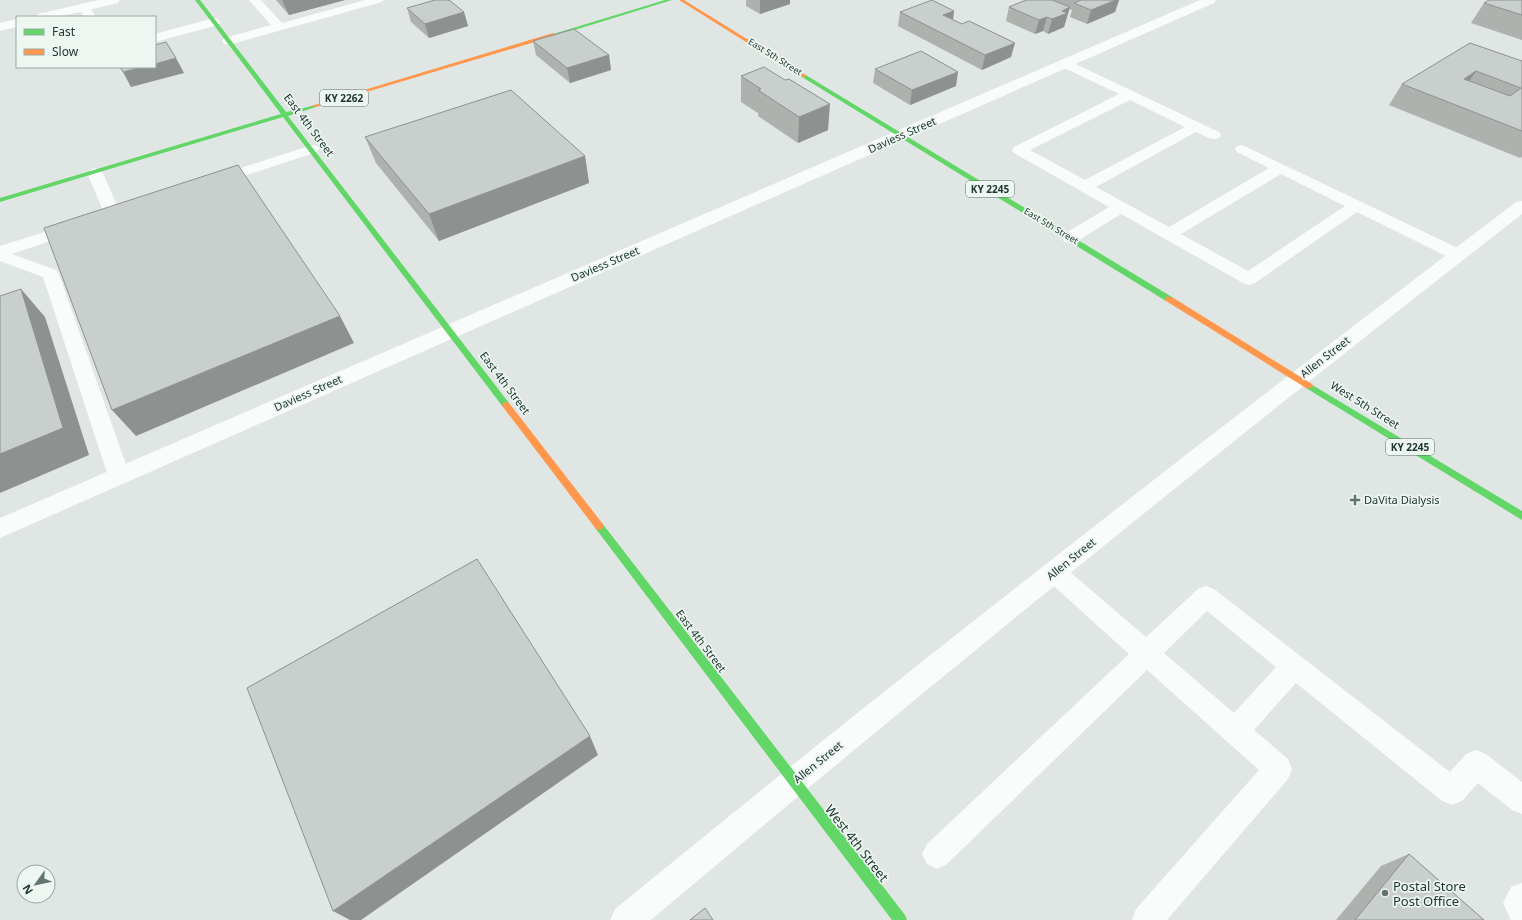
<svg xmlns="http://www.w3.org/2000/svg" width="1522" height="920" font-family="'Noto Sans',sans-serif">
  <style>
    .lines { fill: none; stroke-linecap: round; stroke-linejoin: round }
    .lane { fill: #fafbfb; fill-rule: evenodd }
    .street { fill: #fafbfb; fill-rule: evenodd }
    .fast { fill: #63d668; fill-rule: evenodd }
    .slow { fill: #ff974d; fill-rule: evenodd }
    .wall { fill: #adb2af }
    .shaded-wall { fill: #8d918f }
    .building { fill: #c9cfcc; stroke: #8d918f; fill-rule: evenodd }
    .poi-dot { fill: #63756f; stroke: #edf6f1; stroke-width: 1.5 }
    .labels { text-anchor: middle; stroke-width: 3.5; stroke-linejoin: round; paint-order: stroke }
    .far-street-label { font-size: 9px; fill: #203830; stroke: #edf6f1 }
    .shield { fill: #edf6f1; stroke: #5e716a; stroke-width: 1 }
    .shield-label { font-size: 10px; font-weight: bold; fill: #203830 }
    .street-label { font-size: 11px; fill: #203830; stroke: #edf6f1 }
    .poi-label { font-size: 11px; fill: #203830; stroke: #edf6f1; text-anchor: start }
    .near-street-label { font-size: 13px; fill: #203830; stroke: #edf6f1 }
    .near-poi-label { font-size: 13px; fill: #203830; stroke: #edf6f1; text-anchor: start }
  </style>
  <rect width="100%" height="100%" fill="#e0e6e3"/>
  <g class="lines">
    <path class="lane" d="M249,0h12l21,23 83,-23h19l-2,2 -150,42h-8l-2,-3 2,-3 47,-13z
      M84,3l4,2 8,12h-12l-6,-10 2,-2z
      M214,18l4,1 2,3 -2,3 -63,17v-8z
      M1065,59l154,73 2,3 -2,3 -5,1 -5,-1 -13,-6 -100,55 73,40 100,-59 -32,-16 -2,-3 2,-3 5,-1 222,106 2,4 -2,4 -6,1 -6,-1 -95,-47 -102,71 -6,2 -6,-2 -122,-69 -45,28 -6,1 -6,-1 -2,-4 2,-4 45,-27 -95,-54 -2,-3 2,-3 105,-53 -59,-28 -1,-3 1,-3zM1130,100l55,27 -100,53 -55,-30zM1281,174l64,32 -97,65 -67,-37z
      M312,145l5,1 2,3 -2,3 -97,32 -5,2 -5,-2 -3,-3 3,-3z
      M95,168l5,2 3,3 18,42 -2,3 -6,2 -6,-2 -2,-3 -18,-42 3,-3z
      M74,223l6,2 2,3 -2,3 -68,23 44,16 3,4 71,202 -3,6 -8,2 -8,-2 -3,-6 -65,-199 -43,-16v-15z
      M1055,563l8,3 83,71 52,-48 8,-3 8,3 236,183 16,-18 10,-4 10,4 36,28v32l-10,-4 -34,-27 -16,18 -10,4 -10,-4 -146,-118 -42,47 34,29 4,10 -4,10 -121,141h-35l4,-11 123,-139 -112,-100 -200,194 -10,5 -10,-5 -5,-10 5,-10 202,-190 -82,-74 -4,-7 4,-7zM1207,611l69,56 -42,46 -70,-60z
      M1522,883v37h-11l-8,-17 8,-16z"/>
    <path class="street" d="M99,0h21l-2,3 -60,14h-22l2,-3z
      M1200,0h16l-2,3 -1214,535v-20z
      M17,19v8l-17,4v-8z
      M1522,201v13c-295,230 -586,465 -871,706h-41l5,-11c295,-242 597,-476 901,-707z"/>
    <path class="fast" d="M195,0h5l86,112 30,-7v2l-28,9 221,287 1,2 -1,2h-6l-220,-290 -283,85v-4l281,-84z
      M665,0h7l-117,36 -5,-1z
      M804,74l368,223 1,2 -1,2h-6l-364,-224 -1,-1z
      M1309,383l213,128v9l-216,-132 -1,-2z
      M599,522l3,1 303,392 2,5h-15l-296,-391 -2,-3 2,-3z"/>
    <path class="slow" d="M679,0h5l123,76 -5,1z
      M553,33l3,2 -1,1 -239,71 -5,-1z
      M1166,297h6l140,87 1,2 -1,2h-6l-140,-87z
      M506,402l3,1 93,120 2,3 -2,3 -3,1 -3,-1 -93,-122 -1,-2 1,-2z"/>
  </g>
  <path class="wall" d="M276,0h69l-56,15z
    M746,0h44v4l-30,10 -14,-8z
    M1026,0h93l-4,12 -28,12 -17,-7 2,-7 -3,-1 -5,18 -16,7 -5,-3 -8,3 -29,-13 3,-14z
    M1522,0v40l-51,-17 13,-20z
    M407,8l57,4 4,14 -39,12 -18,-16z
    M954,11l-1,9 58,37 -29,13 -84,-44 2,-14z
    M533,41l76,14 2,15 -41,13 -34,-28z
    M1522,61v96l-2,1 -131,-53 13,-21z
    M875,69l81,17 -46,19 -37,-22z
    M741,76l87,54 -30,13 -40,-27v-3l-17,-11z
    M365,137l220,19 4,27 -150,58 -63,-78z
    M1409,854l75,66h-148l45,-54z"/>
  <path class="shaded-wall" d="M282,0h63l-56,15z
    M760,0h30v4l-30,10z
    M1116,0h3l-4,12 -28,12 4,-14z
    M1070,7l-6,20 -16,7 4,-15 10,-8z
    M954,11l-2,14 -9,-10z
    M464,12l4,14 -39,12 -4,-14z
    M1047,17l-4,14 -8,3 4,-14z
    M1015,43l-4,14 -29,13 3,-15z
    M609,55l2,15 -41,13 -3,-15z
    M176,58l8,15 -53,14 -8,-15 19,-5h13v-3z
    M1476,71l-14,21 2,-13z
    M958,72l-2,14 -46,19 2,-15z
    M830,104l-2,26 -30,13 1,-26z
    M585,156l4,27 -150,58 -10,-27z
    M21,289l24,28 44,138 -89,38v-39z
    M340,316l14,27 -218,93 -24,-26z
    M590,736l8,19 -237,165h-11l-17,-9z"/>
  <path class="building" d="M435,0h14l15,12 -39,12 -18,-16z
    M932,0l22,11 -11,4 19,9 7,-3 46,22 -30,12 -85,-43z
    M1026,0h26l18,7 -8,4 6,2 -16,6 -5,-2 -8,3 -30,-13z
    M1081,0h35l-25,10 -17,-7z
    M1489,0h33v15l-38,-12z
    M574,29l35,26 -42,13 -34,-27z
    M166,42l10,16 -21,6v-19z
    M1470,43l52,18v70l-120,-47zM1476,71l45,17 -11,8 -46,-17z
    M921,51l37,21 -46,18 -37,-21z
    M120,67h22l-19,5z
    M764,67l21,13 4,-1 41,25 -31,13 -41,-27 3,-1 -20,-13z
    M511,90l74,66 -156,58 -64,-77z
    M238,165l102,151 -228,94 -68,-182z
    M21,289l42,139 -63,26v-158z
    M477,559l113,177 -257,175 -86,-223z
    M1409,854l75,66h-129z
    M705,908l8,12h-23z"/>
  <g class="poi-dot">
    <path d="M1353 494h4v4h4v4h-4v4h-4v-4h-4v-4h4z"/>
    <circle cx="1385" cy="893" r="4"/>
  </g>
  <g class="labels">
    <g class="far-street-label">
      <text transform="translate(775 57) rotate(32)" y="3">East 5th Street</text>
      <text transform="translate(1051 226) rotate(31)" y="3">East 5th Street</text>
    </g>
    <g class="shield">
      <rect x="320" y="90" width="48" height="16" rx="3"/>
      <rect x="966" y="181" width="48" height="16" rx="3"/>
      <rect x="1386" y="439" width="48" height="16" rx="3"/>
    </g>
    <g class="shield-label">
      <text x="344" y="102">KY 2262</text>
      <text x="990" y="193">KY 2245</text>
      <text x="1410" y="451">KY 2245</text>
    </g>
    <g class="street-label">
      <text transform="translate(309 125) rotate(53)" y="4">East 4th Street</text>
      <text transform="translate(902 135) rotate(-24)" y="4">Daviess Street</text>
      <text transform="translate(605 264) rotate(-23)" y="4">Daviess Street</text>
      <text transform="translate(1325 357) rotate(-38)" y="4">Allen Street</text>
      <text transform="translate(505 383) rotate(53)" y="4">East 4th Street</text>
      <text transform="translate(308 393) rotate(-24)" y="4">Daviess Street</text>
      <text transform="translate(1365 405) rotate(32)" y="4">West 5th Street</text>
      <text transform="translate(1071 559) rotate(-39)" y="4">Allen Street</text>
      <text transform="translate(701 641) rotate(53)" y="4">East 4th Street</text>
      <text transform="translate(818 762) rotate(-39)" y="4">Allen Street</text>
    </g>
    <g class="poi-label">
      <text x="1364" y="504">DaVita Dialysis</text>
    </g>
    <g class="near-street-label">
      <text transform="translate(857 843) rotate(52)" y="5">West 4th Street</text>
    </g>
    <g class="near-poi-label">
      <text x="1393" y="891">Postal Store<tspan x="1393" dy="15">Post Office</tspan></text>
    </g>
  </g>
  <rect x="16" y="16" width="140" height="52" fill="#edf6f1" stroke="#9baaa4"/>
  <rect x="24" y="29" width="20" height="6" fill="#63d668" stroke="#9baaa4"/>
  <text x="52" y="36" font-size="12" fill="#203830">Fast</text>
  <rect x="24" y="49" width="20" height="6" fill="#ff974d" stroke="#9baaa4"/>
  <text x="52" y="56" font-size="12" fill="#203830">Slow</text>
  <g transform="translate(36 884) rotate(237)"><circle r="19" fill="#edf6f1" stroke="#9baaa4"/>
  <path d="M0-3L7 15L0 10L-7 15Z" fill="#63756f"/>
  <text y="-6" font-size="11" font-weight="bold" text-anchor="middle" fill="#203830">N</text>
  </g>
</svg>
